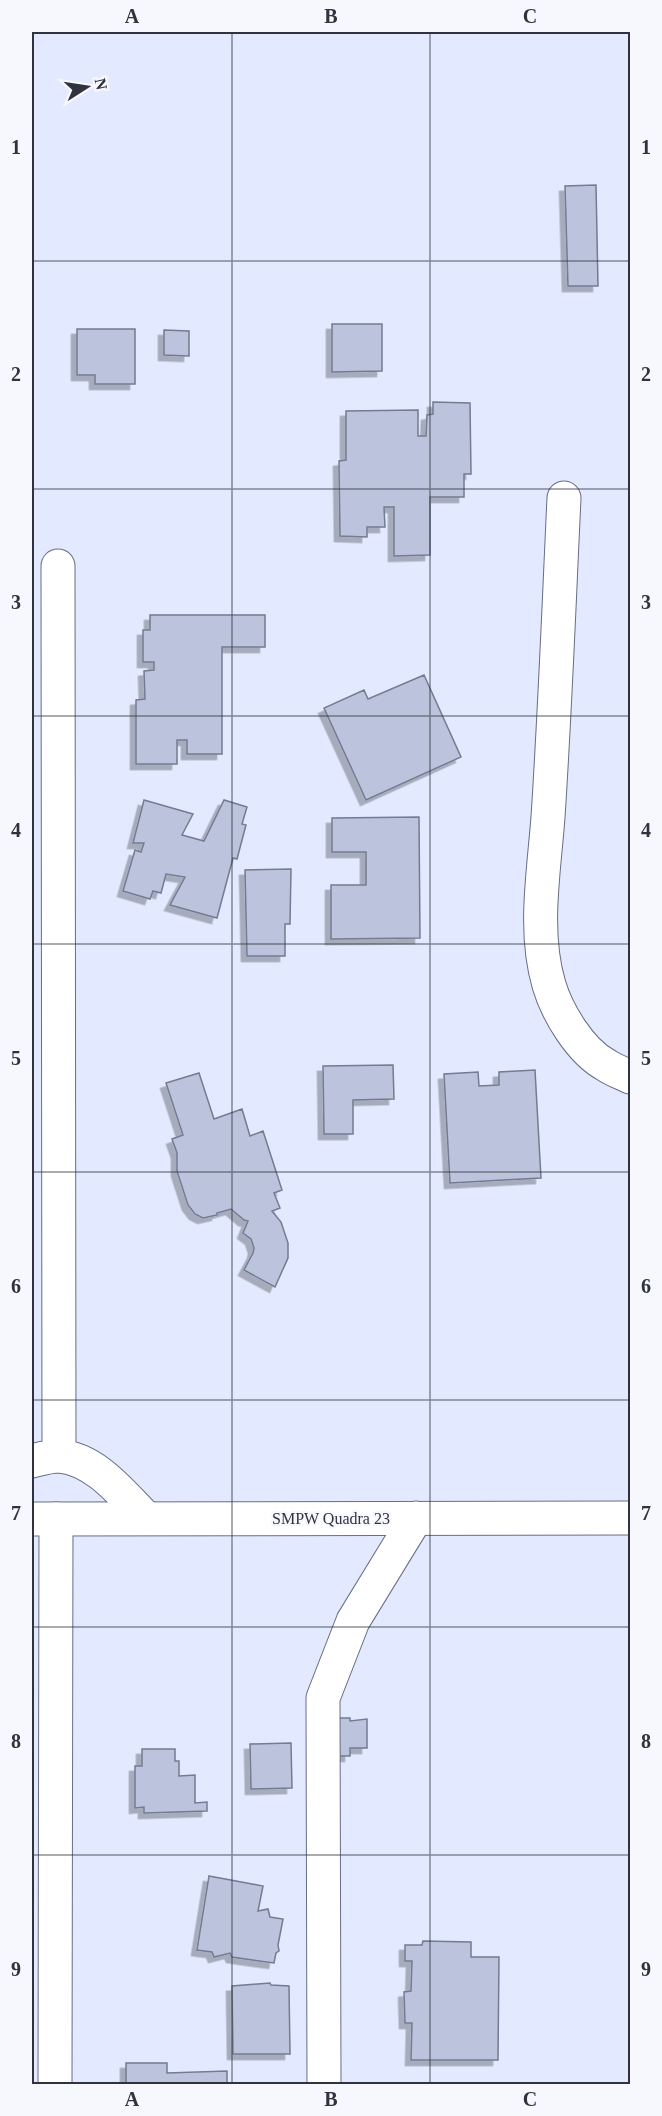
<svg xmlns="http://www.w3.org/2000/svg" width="662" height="2116" font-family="'Times New Roman',serif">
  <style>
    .building { fill: #bcc4dd; stroke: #737b92; stroke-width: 1.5; filter: url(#shadow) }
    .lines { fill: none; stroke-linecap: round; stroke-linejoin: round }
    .minor-casing { stroke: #666e84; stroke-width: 35 }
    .tertiary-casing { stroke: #666e84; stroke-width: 35 }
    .minor { stroke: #fff; stroke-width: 33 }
    .tertiary { stroke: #fff; stroke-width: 33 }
    .grid { fill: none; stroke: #30333d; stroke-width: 1.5; stroke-opacity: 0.55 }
    .labels { text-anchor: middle; stroke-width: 4.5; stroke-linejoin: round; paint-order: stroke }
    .street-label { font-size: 16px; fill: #30333d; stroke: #f6f8fd }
    .neatline { fill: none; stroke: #30333d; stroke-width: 2 }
    .grid-label { font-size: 20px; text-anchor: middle; font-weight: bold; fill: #30333d }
  </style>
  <defs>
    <filter id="shadow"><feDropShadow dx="-5.5" dy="5.5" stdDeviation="0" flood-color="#0004"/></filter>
  </defs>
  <rect width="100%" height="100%" fill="#e3eaff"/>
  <path class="building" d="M596,185l2,101h-30l-3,-100z
    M332,324h50v47l-50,1z
    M77,329h58v55h-40v-9h-18z
    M164,330l25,1v25l-25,-1z
    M433,402l37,1 1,71h-7v23h-34v58l-36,1v-49h-10l1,20h-18v10l-27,-1 -1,-75 7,-1v-49l72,-1v26h8l1,-21 6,-1z
    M150,615h115v32h-43v107h-35v-14h-10v24h-41v-64l9,-1 -1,-28 10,-1v-8h-11v-32h7z
    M424,675l37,82 -95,43 -42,-92 40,-18 4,9z
    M144,800l49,14 -11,21 22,6 20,-41 23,7 -5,17 4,1 -9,34 -4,-1 -16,60 -47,-13 15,-28 -19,-3 -5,19 -8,-2 -3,8 -27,-8 12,-41 6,2 3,-9h-11z
    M419,817l1,121 -89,1v-54h35v-33h-34v-34z
    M291,869l-1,55h-5v32h-38l-2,-86z
    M393,1065l1,34 -41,1v34h-29l-1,-68z
    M535,1070l6,108 -91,5 -6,-109 34,-2 1,14 20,-1v-13z
    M199,1073l15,46 28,-10 8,27 13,-5 19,59 -8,3 6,15 -8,3 9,11 7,21v15l-13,29 -31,-17 9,-17 1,-5 -3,-9 -8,-6 5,-12 -4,-1 -13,-11 -14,4v2l-14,3 -8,-4 -7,-9 -11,-34v-18l-5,-14 11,-4 -17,-52z
    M313,1718h37v3l17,-2v29h-17v8h-37z
    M291,1743l1,45 -41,1 -1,-45z
    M142,1749h33v12h4v15l16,-1v28l12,-1v9l-63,2v-6l-9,1v-42h7z
    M209,1876l54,10 -5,25 10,-2 2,8 13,2 -5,26 1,6 -3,2 -2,10 -42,-6 -2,-4 -16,4 -2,-5 -15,-2z
    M423,1941l48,1v15h28l-1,103h-87l1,-37h-7l-1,-31 7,-1 1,-30h-7v-16h17z
    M270,1983l1,2 18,1 1,68h-57l-1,-68z
    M126,2063h41v10l60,-2v13h-101z"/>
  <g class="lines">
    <g class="minor-casing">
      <path id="minor" d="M564,498c-5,106 -9,213 -16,319 -4,55 -15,114 1,168 8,27 31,66 57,80 7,5 16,8 24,12
        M58,566l1,890
        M32,1461c8,-2 18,-5 27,-5 37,3 64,39 87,62
        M55,2084l1,-565
        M324,2084l-1,-386 30,-77 63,-103"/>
    </g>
    <g class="tertiary-casing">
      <path id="tertiary" d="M32,1519l598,-1"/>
    </g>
    <use href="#minor" class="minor"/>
    <use href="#tertiary" class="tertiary"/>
  </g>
  <path class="grid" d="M232,32v2052M430,32v2052M32,261h598M32,489h598M32,716h598M32,944h598M32,1172h598M32,1400h598M32,1627h598M32,1855h598"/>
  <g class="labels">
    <g class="street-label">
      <text x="331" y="1524">SMPW Quadra 23</text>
    </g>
  </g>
  <rect width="662" height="2116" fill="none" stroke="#f6f8fd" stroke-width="66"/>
  <g transform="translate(87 87) rotate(78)" stroke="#f6f8fd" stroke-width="4.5" paint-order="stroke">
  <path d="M0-4.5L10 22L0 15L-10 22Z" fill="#30333d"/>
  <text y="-9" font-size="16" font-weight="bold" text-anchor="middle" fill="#30333d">N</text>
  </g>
  <rect x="33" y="33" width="596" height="2050" class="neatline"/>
  <g class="grid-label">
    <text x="132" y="23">A</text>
    <text x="331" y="23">B</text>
    <text x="530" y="23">C</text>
    <text x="16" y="154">1</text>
    <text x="646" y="154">1</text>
    <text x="16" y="381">2</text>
    <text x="646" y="381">2</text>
    <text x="16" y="609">3</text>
    <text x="646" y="609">3</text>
    <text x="16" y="837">4</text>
    <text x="646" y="837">4</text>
    <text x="16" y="1065">5</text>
    <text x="646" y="1065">5</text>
    <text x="16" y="1293">6</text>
    <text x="646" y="1293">6</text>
    <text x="16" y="1520">7</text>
    <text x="646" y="1520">7</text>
    <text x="16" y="1748">8</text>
    <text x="646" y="1748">8</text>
    <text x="16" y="1976">9</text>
    <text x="646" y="1976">9</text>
    <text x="132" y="2106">A</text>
    <text x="331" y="2106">B</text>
    <text x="530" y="2106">C</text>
  </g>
</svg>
